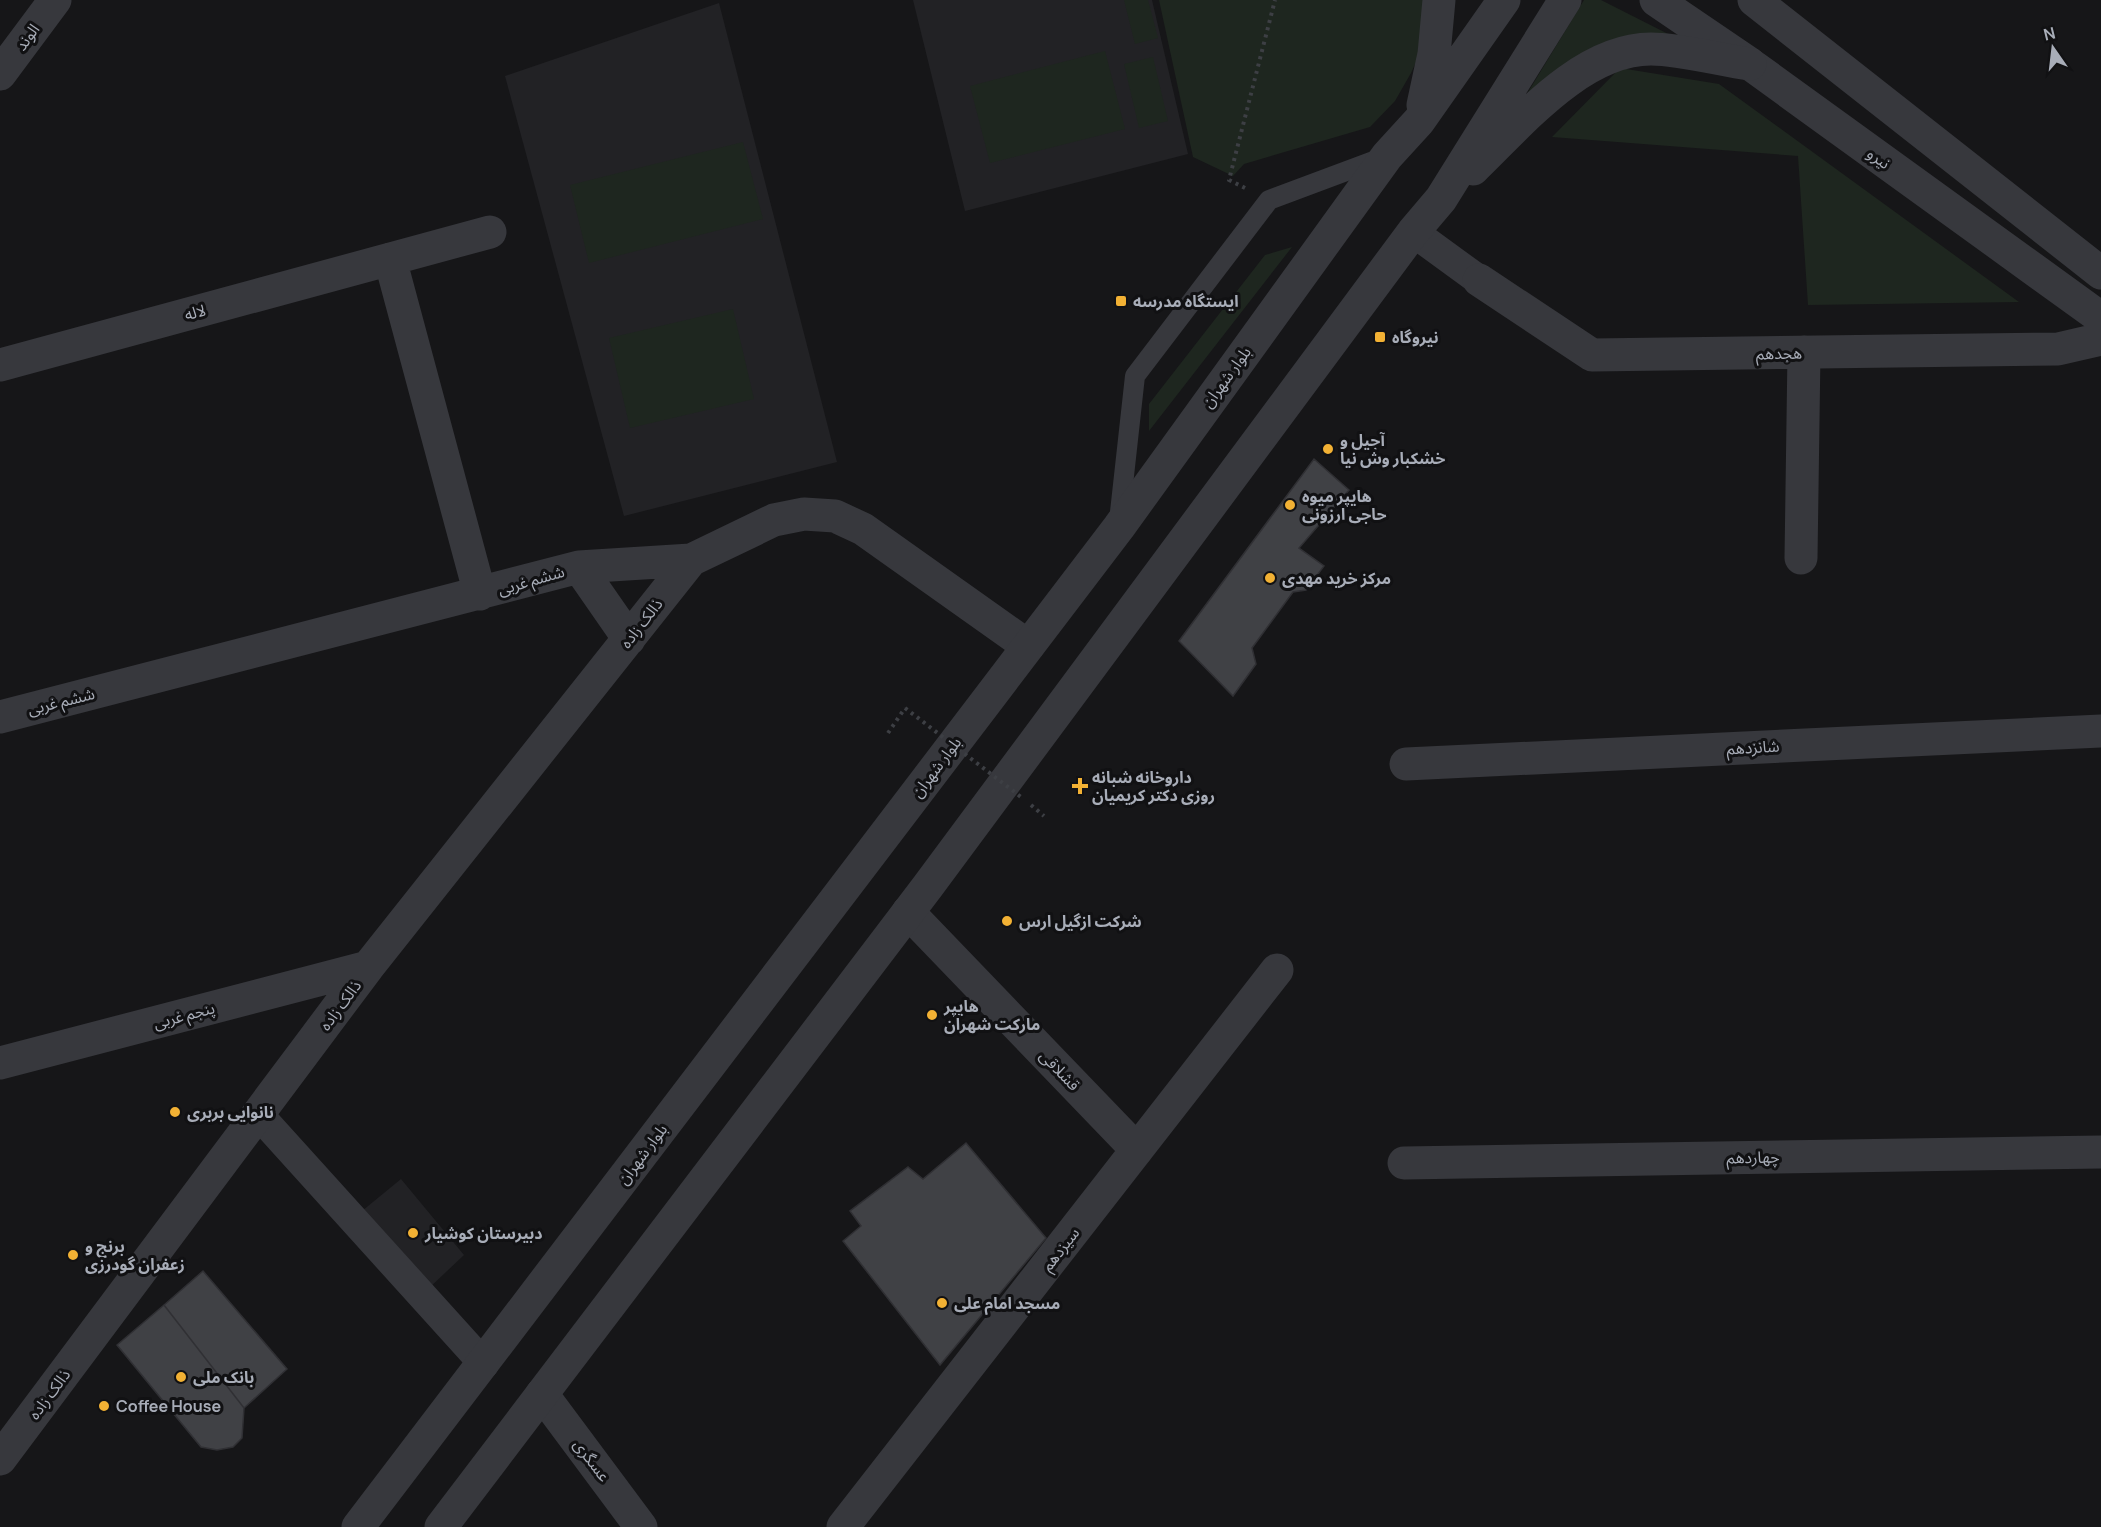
<svg xmlns="http://www.w3.org/2000/svg" width="2101" height="1527" font-family="Manrope,'Noto Sans Arabic',sans-serif">
  <style>
    .built { fill: #222225 }
    .green { fill: #1e261f }
    .building { fill: #404145; stroke: #303034; stroke-width: 1.5 }
    .lines { fill: none; stroke-linecap: round; stroke-linejoin: round }
    .path { stroke: #3d3f44; stroke-width: 4; stroke-dasharray: 3 4.5; stroke-linecap: butt }
    .service { stroke: #37383d; stroke-width: 20 }
    .pedestrian { stroke: #37383d; stroke-width: 30 }
    .minor { stroke: #37383d; stroke-width: 33 }
    .tertiary { stroke: #37383d; stroke-width: 33 }
    .path-bridge { stroke: #3d3f44; stroke-width: 4; stroke-dasharray: 3 4.5; stroke-linecap: butt }
    .poi-dot { fill: #f2b134; stroke: #111113; stroke-width: 2 }
    .labels { text-anchor: middle; stroke-width: 6; stroke-linejoin: round; paint-order: stroke }
    .street-label { font-size: 16px; fill: #a8adb8; stroke: #111113 }
    .poi-label { font-size: 16px; font-weight: bold; fill: #a8adb8; stroke: #111113; text-anchor: start }
  </style>
  <rect width="100%" height="100%" fill="#161618"/>
  <path class="built" d="M913,0h239l36,154 -223,57z
    M719,3l118,459 -213,54 -119,-440z
    M401,1179l63,76 -36,34 -66,-78z"/>
  <path class="green" d="M1124,0h24l10,38 -23,6z
    M1159,0h267l-5,51 -10,22 -16,28 -25,26 -126,37 -11,12 -40,-19z
    M1584,0h17l79,40 -161,67z
    M1105,51l20,78 -135,34 -20,-77z
    M1153,57l15,64 -29,7 -15,-64z
    M1620,68l99,16 300,218 -211,3 -10,-149 -246,-19z
    M743,142l20,77 -174,44 -19,-78z
    M1292,247l-143,184v-27l116,-149z
    M733,309l21,90 -124,29 -21,-90z"/>
  <path class="building" d="M1314,459l35,31 -50,58 25,18 -18,24 -13,2 -41,56 4,16 -23,32 -54,-55z
    M966,1143l80,95 -106,127 -97,-124 18,-15 -11,-15 58,-44 15,12z
    M203,1271l84,98 -43,39 -80,-103z
    M164,1305l80,103 -2,30 -9,9 -16,3 -16,-3 -84,-102z"/>
  <g class="lines">
    <path class="path" d="M1245,188l-16,-8 46,-180
      M888,733l17,-25
      M1031,805l13,11"/>
    <path class="service" d="M1119,521l16,-145 134,-176 115,-43"/>
    <path class="pedestrian" d="M1413,232l66,48
      M258,1114l226,250"/>
    <path class="minor" d="M1656,0l94,64 351,254
      M1754,0l347,273
      M0,74l55,-74
      M390,259l90,335
      M1479,280l113,75 466,-6 43,-10
      M0,365l490,-133
      M1801,558l3,-206
      M579,567l50,72
      M0,717l579,-150 112,-7 83,-40 30,-6 31,2 28,13 165,117
      M1406,764l695,-33
      M908,912l229,238
      M0,1063l368,-96
      M1404,1163l697,-11
      M542,1394l99,133
      M0,1459l368,-492 323,-407
      M843,1527l434,-557"/>
    <path class="tertiary" d="M1423,105l11,-51 5,-54
      M1473,169c47,-45 108,-120 178,-120 29,0 70,11 99,15
      M358,1527l761,-1000 268,-371 32,-35 85,-121
      M441,1527l487,-641 485,-654 28,-33 124,-199"/>
    <path class="path-bridge" d="M905,708l116,89"/>
  </g>
  <g class="poi-dot">
    <rect x="1115" y="295" width="12" height="12" rx="3"/>
    <rect x="1374" y="331" width="12" height="12" rx="3"/>
    <circle cx="1328" cy="449" r="6"/>
    <circle cx="1290" cy="505" r="6"/>
    <circle cx="1270" cy="578" r="6"/>
    <path d="M1077 777h6v6h6v6h-6v6h-6v-6h-6v-6h6z"/>
    <circle cx="1007" cy="921" r="6"/>
    <circle cx="932" cy="1015" r="6"/>
    <circle cx="175" cy="1112" r="6"/>
    <circle cx="413" cy="1233" r="6"/>
    <circle cx="73" cy="1255" r="6"/>
    <circle cx="942" cy="1303" r="6"/>
    <circle cx="181" cy="1377" r="6"/>
    <circle cx="104" cy="1406" r="6"/>
  </g>
  <g class="labels">
    <g class="street-label">
      <text transform="translate(27 37) rotate(-54)" y="6">الوند</text>
      <text transform="translate(1879 158) rotate(36)" y="6">نیرو</text>
      <text transform="translate(195 312) rotate(-15)" y="6">لاله</text>
      <text transform="translate(1779 353) rotate(-1)" y="6">هجدهم</text>
      <text transform="translate(1226 377) rotate(-54)" y="6">بلوار شهران</text>
      <text transform="translate(531 580) rotate(-16)" y="6">ششم غربی</text>
      <text transform="translate(641 623) rotate(-52)" y="6">ذالک زاده</text>
      <text transform="translate(61 701) rotate(-14)" y="6">ششم غربی</text>
      <text transform="translate(1753 747) rotate(-3)" y="6">شانزدهم</text>
      <text transform="translate(936 767) rotate(-53)" y="6">بلوار شهران</text>
      <text transform="translate(340 1005) rotate(-53)" y="6">ذالک زاده</text>
      <text transform="translate(184 1015) rotate(-15)" y="6">پنجم غربی</text>
      <text transform="translate(1060 1070) rotate(46)" y="6">قشلاقی</text>
      <text transform="translate(642 1154) rotate(-53)" y="6">بلوار شهران</text>
      <text transform="translate(1753 1157) rotate(-1)" y="6">چهاردهم</text>
      <text transform="translate(1060 1249) rotate(-52)" y="6">سیزدهم</text>
      <text transform="translate(49 1394) rotate(-53)" y="6">ذالک زاده</text>
      <text transform="translate(592 1460) rotate(53)" y="6">عسگری</text>
    </g>
    <g class="poi-label">
      <text x="1133" y="307">ایستگاه مدرسه</text>
      <text x="1392" y="343">نیروگاه</text>
      <text x="1340" y="446">آجیل و<tspan x="1340" dy="18">خشکبار وش نیا</tspan></text>
      <text x="1302" y="502">هایپر میوه<tspan x="1302" dy="18">حاجی ارزونی</tspan></text>
      <text x="1282" y="584">مرکز خرید مهدی</text>
      <text x="1092" y="783">داروخانه شبانه<tspan x="1092" dy="18">روزی دکتر کریمیان</tspan></text>
      <text x="1019" y="927">شرکت ازگیل ارس</text>
      <text x="944" y="1012">هایپر<tspan x="944" dy="18">مارکت شهران</tspan></text>
      <text x="187" y="1118">نانوایی بربری</text>
      <text x="425" y="1239">دبیرستان کوشیار</text>
      <text x="85" y="1252">برنج و<tspan x="85" dy="18">زعفران گودرزی</tspan></text>
      <text x="954" y="1309">مسجد امام علی</text>
      <text x="193" y="1383">بانک ملی</text>
      <text x="116" y="1412">Coffee House</text>
    </g>
  </g>
  <g transform="translate(2053 48) rotate(346)" stroke="#111113" stroke-width="4.5" paint-order="stroke">
  <path d="M0-4.5L10 22L0 15L-10 22Z" fill="#a8adb8"/>
  <text y="-9" font-size="16" font-weight="bold" text-anchor="middle" fill="#a8adb8">N</text>
  </g>
</svg>
